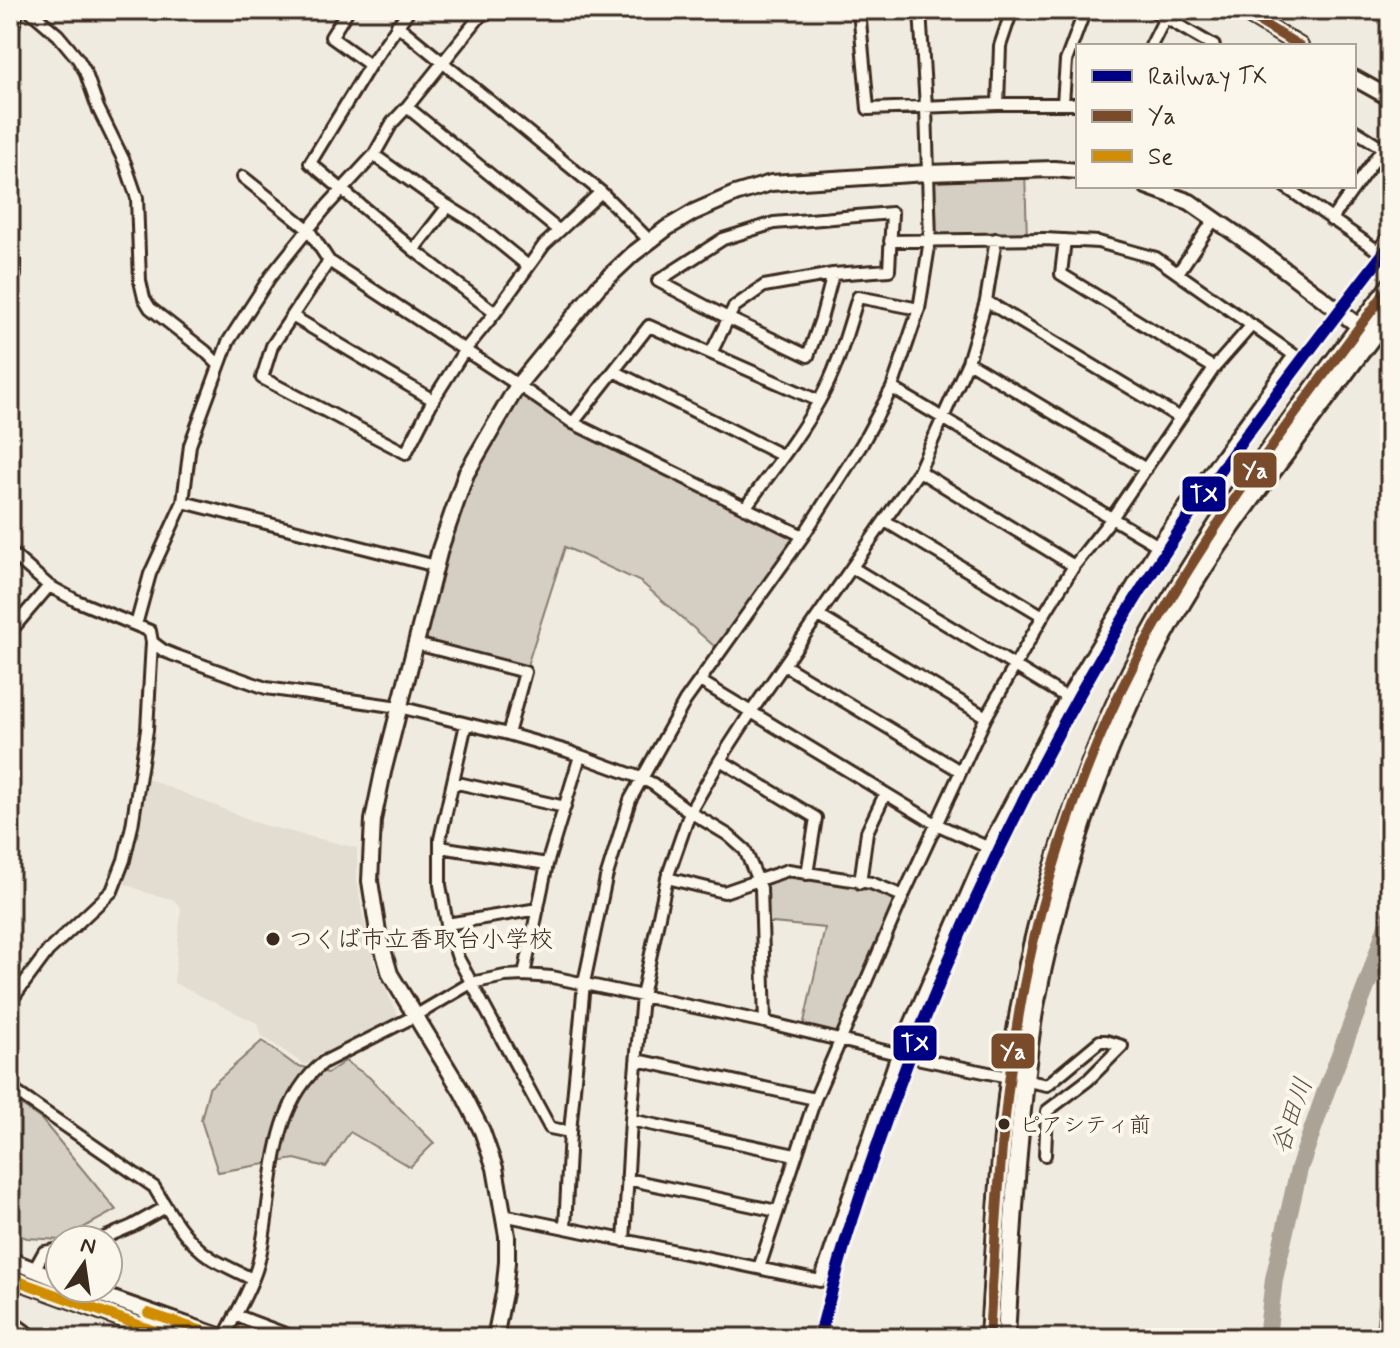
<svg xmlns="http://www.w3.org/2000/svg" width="1400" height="1348" font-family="Mynerve,'Klee One',sans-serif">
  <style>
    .built { fill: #e2dcd1 }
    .green { fill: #d5cec3; stroke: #887c70; stroke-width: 2 }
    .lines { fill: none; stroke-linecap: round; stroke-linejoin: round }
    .river { stroke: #aca397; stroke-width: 18 }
    .street-casing { stroke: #3b2a1e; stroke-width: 16 }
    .secondary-casing { stroke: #3b2a1e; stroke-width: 20 }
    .primary-casing { stroke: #3b2a1e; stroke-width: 22 }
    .street { stroke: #fbf7ec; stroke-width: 10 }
    .secondary { stroke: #fbf7ec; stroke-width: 14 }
    .primary { stroke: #fbf7ec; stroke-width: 16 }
    .bus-1-casing { stroke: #fbf7ec; stroke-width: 16 }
    .bus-2-casing { stroke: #fbf7ec; stroke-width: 16 }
    .bus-1 { stroke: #7a4b2a; stroke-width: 10 }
    .bus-2 { stroke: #d18d06; stroke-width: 10 }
    .rail-1-casing { stroke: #fbf7ec; stroke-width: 18 }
    .rail-1 { stroke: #000084; stroke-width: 12 }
    .poi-dot { fill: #3b2a1e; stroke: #fbf7ec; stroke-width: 3 }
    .labels { text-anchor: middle; stroke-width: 8; stroke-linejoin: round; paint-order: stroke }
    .bus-label { font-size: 22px; fill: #3b2a1e; stroke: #fbf7ec; text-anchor: start }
    .poi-label { font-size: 24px; fill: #3b2a1e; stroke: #fbf7ec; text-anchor: start }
    .water-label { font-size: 26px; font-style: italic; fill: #635448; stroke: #fbf7ec }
    .line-badge { stroke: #fbf7ec; stroke-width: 3 }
    .badge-label { font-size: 22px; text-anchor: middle; font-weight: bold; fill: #fff }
  </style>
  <rect width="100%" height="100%" fill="#f0ebe0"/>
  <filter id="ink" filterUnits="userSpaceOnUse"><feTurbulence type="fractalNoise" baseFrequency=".0125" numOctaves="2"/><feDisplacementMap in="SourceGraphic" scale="16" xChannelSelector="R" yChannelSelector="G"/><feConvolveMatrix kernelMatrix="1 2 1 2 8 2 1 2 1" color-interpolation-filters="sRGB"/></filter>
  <g filter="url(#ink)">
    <path class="built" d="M146,778l117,47 94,23v32l6,37 11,45 24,54 -93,49 -43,-29 -5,-13 -83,-40 7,-75 -8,-9 -23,-5 -29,-12 12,-37z"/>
    <path class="green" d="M1025,170l2,69 -97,1 -3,-67z
      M518,385l55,38 230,113 -81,117 -81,-71 -76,-35 -40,125 -109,-28 50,-170z
      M788,870l72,13 43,13 -62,144 -39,-9 23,-103 -63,-6 -4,-43z
      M262,1041l33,24 33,8 17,-12 24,16 65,66 -24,24 -60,-35 -24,35 -31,-8 -77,13 -17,-52 8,-32z
      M10,1100l8,3 24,17 74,90 -55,30 -34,-2 -17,-6z
      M1390,1211v127h-15z"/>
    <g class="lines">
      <path class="river" d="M1267,1338l7,-59 25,-110 27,-78 42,-109 22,-66"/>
      <g class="street-casing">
        <path id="street" d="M29,10l29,25 20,24 7,12 13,37 27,55 12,35 3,83 4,17 6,10 55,43 14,14
          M348,10l-17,27 39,28
          M409,10l-39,55 -60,98 104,87 81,63
          M859,10l9,99 130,-5h80
          M1152,10l62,36
          M397,25l204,167 49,49
          M10,36l8,-26
          M1151,46l18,-36
          M1063,103l3,-42 19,-51
          M998,104l2,-58 12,-36
          M407,107l151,123
          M1354,130l29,18
          M374,155l56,40 45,28 53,43
          M243,177l65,52 21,32 189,124 55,38 230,113
          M1284,186l94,65 12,-17
          M892,213l-3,57 -56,4 -12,45 -13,37 -80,-38 -70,-37 65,-42 51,-16z
          M1331,220l52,-72 7,4
          M1065,240l-4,34 153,94
          M414,250l34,-44
          M10,260l5,3v12l-5,6
          M329,261l-57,85 -10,32 144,75 27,-53 31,-49 31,-38 49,-68 57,-53
          M1178,273l37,-55
          M986,301l194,117
          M292,316l141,84
          M711,353l23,-46 30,-21 69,-12
          M968,362l178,107
          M614,371l169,85
          M892,388l265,157
          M573,423l76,-97 170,75
          M919,471l155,95
          M183,502l253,64
          M745,508c25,-35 53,-69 74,-107 19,-33 28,-69 39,-104l61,12
          M885,521l158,95
          M10,552l39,34 28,15 73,30 2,11 12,9 10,4 92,33 133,19 109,27 59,17 74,27 12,6 37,28 38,23 17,15 16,38 4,134
          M853,568l213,129
          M819,616l167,101
          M136,625l14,-51 33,-72 7,-57 38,-103 42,-65 57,-71 47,-51 18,-32 15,-16 78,-97
          M10,632l39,-46
          M416,644l109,28 -17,62
          M784,665l176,106
          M700,681l236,143 51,23
          M466,724l-26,115v46l7,39 11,34 92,170 20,4
          M720,760l96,58 -9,56
          M453,782l112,25
          M440,847l107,17
          M667,878l57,14 64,-22 83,13 32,13
          M860,883l7,-51 18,-38
          M447,924l91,-15
          M524,975l23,-111 33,-108
          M10,1002l38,-51 64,-60 12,-31 8,-34 15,-96 5,-88
          M637,1060l178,39
          M10,1088l144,99c15,25 32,55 57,71 13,8 28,14 41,21
          M631,1120l164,35
          M627,1179l150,32
          M503,1215l317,66 77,-227 90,-207 79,-150 91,-152 137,-190 -138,-97 -58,-16 -53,-3 -155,2
          M565,1228l5,-96 14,-149 22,-105 24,-78 55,-99 118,-165 59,-92 30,-56 27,-79 11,-69 -4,-133 -6,-97
          M99,1240l33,-14 34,-19
          M624,1241l7,-121 11,-124 25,-118 23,-66 30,-52 31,-48 168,-241 49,-109 18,-61 10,-62
          M759,1268l56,-169 88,-203 83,-179 57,-101 31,-50 38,-48 102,-150 38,-43
          M34,1270l10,-18 16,-3
          M235,1315l61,23
          M10,1320l25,18
          M224,1338c11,-24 27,-48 34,-74 17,-65 7,-156 66,-202l91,-46 56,-33 34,-7 19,-1 28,2 213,45 132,32 150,31 53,-44h6l16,5 -34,34 -41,31 -2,44"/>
      </g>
      <g class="secondary-casing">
        <path id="secondary" d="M1240,10l60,36
          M1354,78l36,20
          M1146,186l44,16 66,46 112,85
          M10,1260l50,20
          M10,1278l164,60
          M82,1288l142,50
          M495,1338l9,-45 3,-31v-26l-12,-68 -13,-37 -20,-39 -72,-118 -12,-42 -8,-51 3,-61 10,-48 57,-223 26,-75 52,-89 80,-98 35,-33 34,-26 27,-16 41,-18 36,-11 156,-10 127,-4 24,2"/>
      </g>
      <g class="primary-casing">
        <path id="primary" d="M989,1338c8,-125 13,-251 39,-374 12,-59 31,-117 52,-173 17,-46 35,-91 58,-134 70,-132 163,-251 252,-371
          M1006,1338c4,-73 8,-145 15,-218 4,-38 7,-76 14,-114 27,-140 74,-279 147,-403 31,-53 69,-104 107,-154 33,-45 67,-91 101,-136"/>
      </g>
      <use href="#street" class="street"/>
      <use href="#secondary" class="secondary"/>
      <use href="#primary" class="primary"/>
      <g class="bus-1-casing">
        <path id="bus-1" d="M1240,10l60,36
          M989,1338c8,-132 14,-266 44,-395 21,-93 59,-198 103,-283 71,-133 164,-253 254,-374"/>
      </g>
      <g class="bus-2-casing">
        <path id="bus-2" d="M10,1278l164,60
          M148,1313l76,25"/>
      </g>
      <use href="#bus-1" class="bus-1"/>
      <use href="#bus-2" class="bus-2"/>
      <g class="rail-1-casing">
        <path id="rail-1" d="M819,1338c10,-36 19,-73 30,-108 68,-215 160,-422 276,-614 79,-131 172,-250 265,-371"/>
      </g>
      <use href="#rail-1" class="rail-1"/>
    </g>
  </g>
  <g class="poi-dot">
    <circle cx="273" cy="939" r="8"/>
    <circle cx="1004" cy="1124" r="7"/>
  </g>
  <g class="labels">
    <g class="bus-label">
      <text x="1019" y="1132">ピアシティ前</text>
    </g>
    <g class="poi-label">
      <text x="289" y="947">つくば市立香取台小学校</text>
    </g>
    <g class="water-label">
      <text transform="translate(1291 1115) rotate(-71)" y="9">谷田川</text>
    </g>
  </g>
  <g class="line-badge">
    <rect x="1232" y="451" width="46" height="38" rx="8" fill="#7a4b2a"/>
    <rect x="1181" y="475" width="46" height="38" rx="8" fill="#000084"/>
    <rect x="892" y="1024" width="46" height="38" rx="8" fill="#000084"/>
    <rect x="990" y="1032" width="46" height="38" rx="8" fill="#7a4b2a"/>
  </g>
  <g class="badge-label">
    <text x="1255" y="478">Ya</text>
    <text x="1204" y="502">TX</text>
    <text x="915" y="1051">TX</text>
    <text x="1013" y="1059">Ya</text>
  </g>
  <rect width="1400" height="1348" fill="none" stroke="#fbf7ec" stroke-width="40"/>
  <rect x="20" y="20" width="1360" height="1308" fill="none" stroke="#3b2a1e" stroke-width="3" filter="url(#ink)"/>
  <rect x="1076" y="44" width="280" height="144" fill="#fbf7ec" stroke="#aea59a" stroke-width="2"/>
  <rect x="1092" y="70" width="40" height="12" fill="#000084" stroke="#aea59a" stroke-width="2"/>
  <text x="1148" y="84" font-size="24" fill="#3b2a1e">Railway TX</text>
  <rect x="1092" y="110" width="40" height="12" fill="#7a4b2a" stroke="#aea59a" stroke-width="2"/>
  <text x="1148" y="124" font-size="24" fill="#3b2a1e">Ya</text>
  <rect x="1092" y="150" width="40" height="12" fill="#d18d06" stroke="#aea59a" stroke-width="2"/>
  <text x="1148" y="164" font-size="24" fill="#3b2a1e">Se</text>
  <g transform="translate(84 1264) rotate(13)"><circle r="38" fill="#fbf7ec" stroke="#aea59a" stroke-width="2"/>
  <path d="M0-6L14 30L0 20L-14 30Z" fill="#3b2a1e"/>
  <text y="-12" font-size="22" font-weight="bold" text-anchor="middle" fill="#3b2a1e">N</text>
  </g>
</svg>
